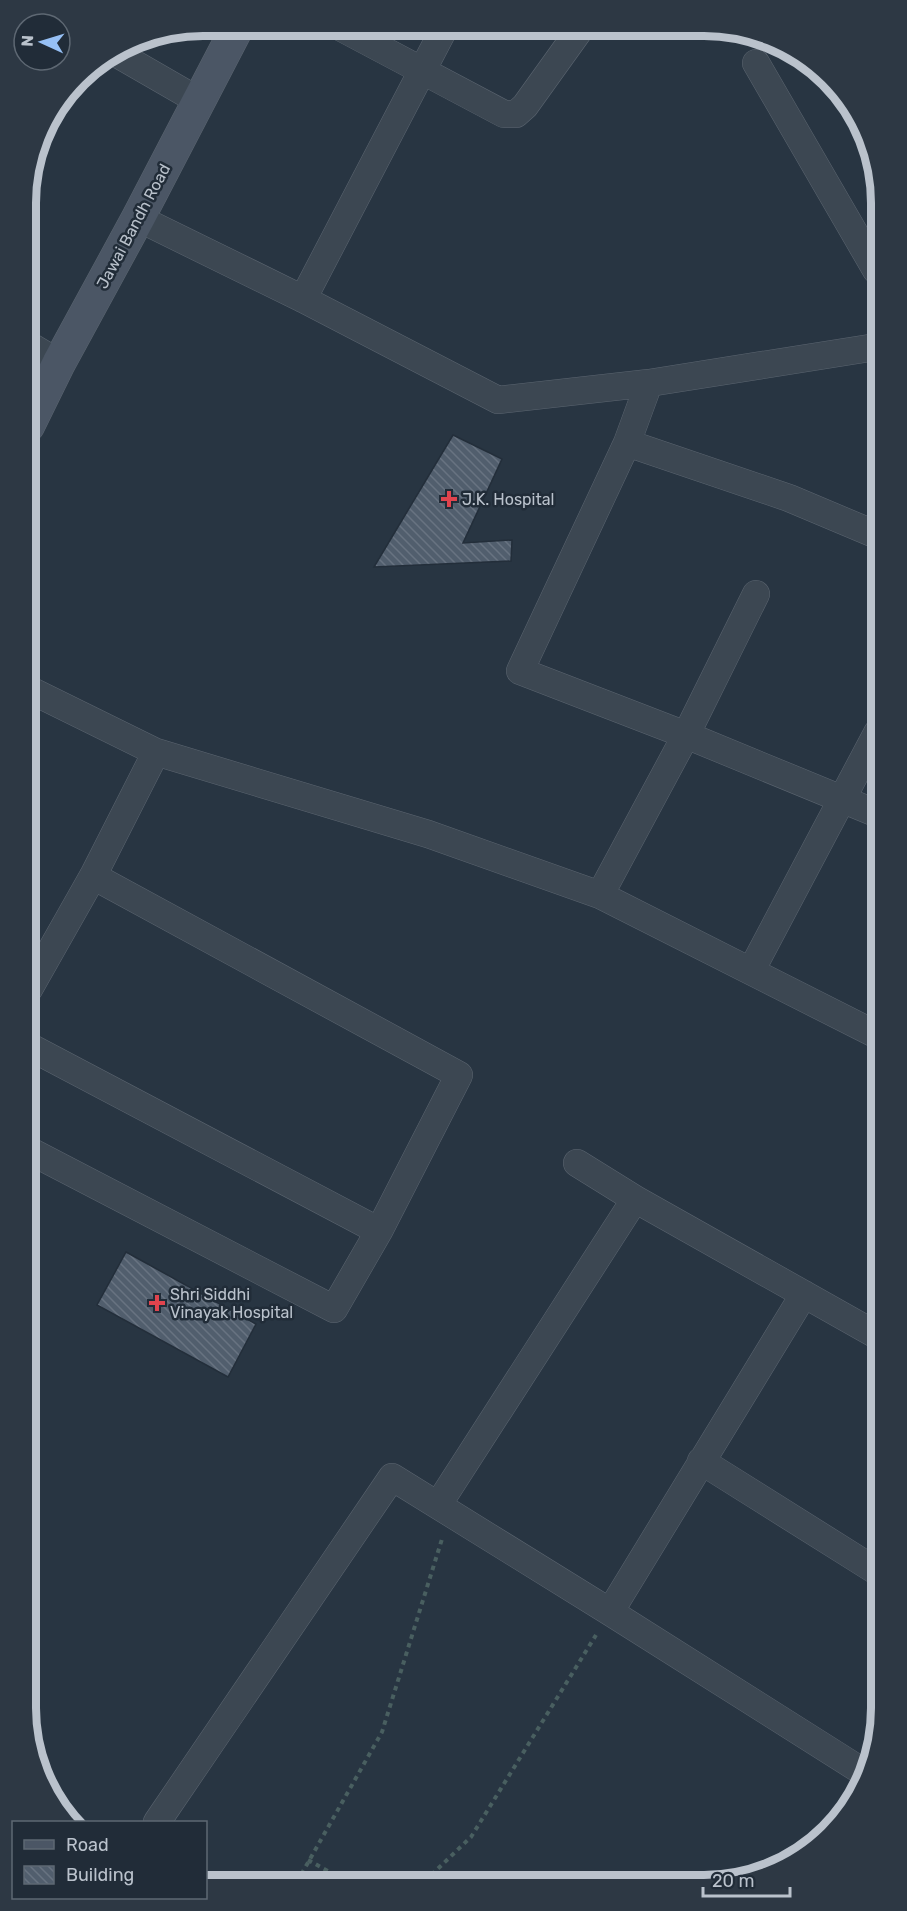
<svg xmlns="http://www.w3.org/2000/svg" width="907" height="1911" font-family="Rubik,sans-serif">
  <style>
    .building { fill: url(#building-back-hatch); stroke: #232e3a; stroke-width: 1.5 }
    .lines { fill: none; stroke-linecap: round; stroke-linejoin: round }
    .street-casing { stroke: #5b6570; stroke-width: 28 }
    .secondary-casing { stroke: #5b6570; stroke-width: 34 }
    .path { stroke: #495f60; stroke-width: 4; stroke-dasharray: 4.5 4.5; stroke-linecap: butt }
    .street { stroke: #3c4752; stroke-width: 27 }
    .secondary { stroke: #4b5665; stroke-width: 33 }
    .health-dot { fill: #e0444e; stroke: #212c38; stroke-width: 2 }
    .labels { text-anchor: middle; stroke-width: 5; stroke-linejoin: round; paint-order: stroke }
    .street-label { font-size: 16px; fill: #bac2cc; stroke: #212c38 }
    .poi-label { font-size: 16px; fill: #bac2cc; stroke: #212c38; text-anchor: start }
    .rim { fill: none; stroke: #bac2cc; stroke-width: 8 }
  </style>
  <defs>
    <pattern id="building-back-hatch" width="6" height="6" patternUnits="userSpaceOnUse" patternTransform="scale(1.5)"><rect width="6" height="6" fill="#515e6d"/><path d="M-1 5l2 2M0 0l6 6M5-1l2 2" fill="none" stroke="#687381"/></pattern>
  </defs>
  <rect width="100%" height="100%" fill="#283542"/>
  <path class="building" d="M453,435l49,24 -39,84 49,-3 -1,21 -137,6z
    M126,1252l130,72 -28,53 -131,-72z"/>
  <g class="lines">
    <g class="street-casing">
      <path id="street" d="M338,26l166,88h12l9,-8 56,-78
        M114,52l85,49
        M756,63l120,207
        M138,218l165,81 195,101 151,-17 227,-36
        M303,299l142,-272
        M27,344l32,19
        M649,383l-22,60 -107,228 166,64 192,79
        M627,443l162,55 88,37
        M28,689l128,63 272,82 172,61 279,141
        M600,895l86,-160 70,-141
        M751,971l126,-238
        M29,989l64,-113 63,-124
        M30,1047l349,184
        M30,1151l304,158 45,-78 80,-156 -366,-199
        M577,1163l58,36 245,138
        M701,1461l180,113
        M438,1505l197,-306
        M610,1612l194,-318
        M157,1822l235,-345 218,135 258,163"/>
    </g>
    <g class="secondary-casing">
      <path id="secondary" d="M28,426l31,-63 79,-145 100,-192"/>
    </g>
    <path class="path" d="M308,1860l38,21
      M425,1881l46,-44 125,-202
      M297,1882l85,-150 60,-193"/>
    <use href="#street" class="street"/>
    <use href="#secondary" class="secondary"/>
  </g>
  <g class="health-dot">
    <path d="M446 490h6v6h6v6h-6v6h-6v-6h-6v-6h6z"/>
    <path d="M154 1294h6v6h6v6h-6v6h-6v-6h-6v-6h6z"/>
  </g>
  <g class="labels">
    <g class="street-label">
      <text transform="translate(133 226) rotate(-62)" y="6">Jawai Bandh Road</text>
    </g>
    <g class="poi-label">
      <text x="462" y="505">J.K. Hospital</text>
      <text x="170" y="1300">Shri Siddhi<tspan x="170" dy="18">Vinayak Hospital</tspan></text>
    </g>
  </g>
  <path d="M0 0H907V1911H0ZM203 36H704A167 167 0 0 1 871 203V1708A167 167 0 0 1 704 1875H203A167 167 0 0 1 36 1708V203A167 167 0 0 1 203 36Z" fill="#2d3844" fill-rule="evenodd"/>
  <path class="rim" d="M203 36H704A167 167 0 0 1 871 203V1708A167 167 0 0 1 704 1875H203A167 167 0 0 1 36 1708V203A167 167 0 0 1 203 36Z"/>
  <rect x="12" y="1821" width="195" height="78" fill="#212c38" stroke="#5e6873" stroke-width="1.5"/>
  <rect x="24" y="1840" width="30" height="9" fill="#4b5665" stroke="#5e6873" stroke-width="1.5"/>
  <text x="66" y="1851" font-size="18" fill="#bac2cc">Road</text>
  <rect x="24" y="1866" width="30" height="18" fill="url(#building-back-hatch)" stroke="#5e6873" stroke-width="1.5"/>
  <text x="66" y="1881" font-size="18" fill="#bac2cc">Building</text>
  <g transform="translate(42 42) rotate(274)"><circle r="28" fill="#212c38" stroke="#5e6873" stroke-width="1.5"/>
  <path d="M0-4.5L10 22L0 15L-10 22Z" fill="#96c0f5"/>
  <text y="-9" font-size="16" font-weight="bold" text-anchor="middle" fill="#bac2cc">N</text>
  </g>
  <path d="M703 1887v9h87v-9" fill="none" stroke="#bac2cc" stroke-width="3"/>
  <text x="712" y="1887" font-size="18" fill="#bac2cc" stroke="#212c38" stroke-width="4.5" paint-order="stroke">20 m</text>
</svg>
